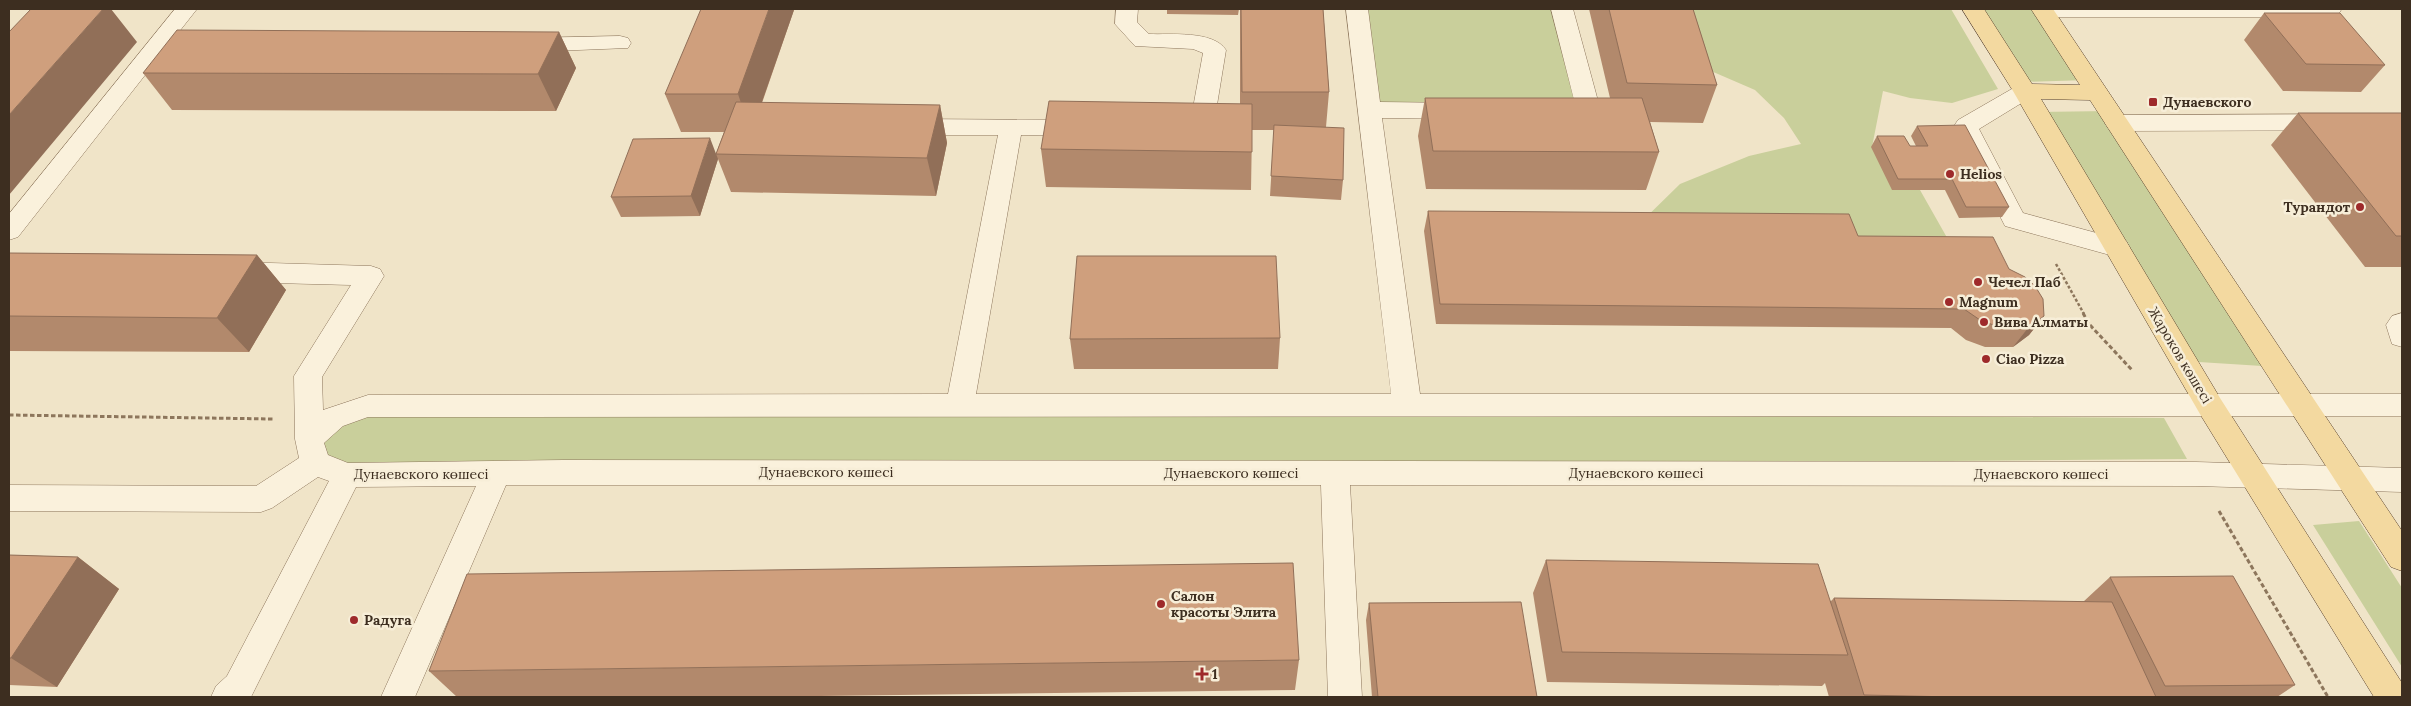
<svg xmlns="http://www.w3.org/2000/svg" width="2411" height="706" font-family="Lora,serif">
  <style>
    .green { fill: #c9cf9b }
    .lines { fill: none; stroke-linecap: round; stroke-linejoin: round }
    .minor-casing { stroke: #8d765c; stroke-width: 1 }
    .major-casing { stroke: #5b4430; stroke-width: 1 }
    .path-far1 { stroke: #8d765c; stroke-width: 2.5; stroke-dasharray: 3 2; stroke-linecap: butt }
    .path { stroke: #8d765c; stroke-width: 3; stroke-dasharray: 4.5 2.5; stroke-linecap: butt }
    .minor { fill: #faf1dc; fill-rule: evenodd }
    .major { fill: #f3d9a0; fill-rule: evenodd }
    .wall { fill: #b2896c }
    .shaded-wall { fill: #916f58 }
    .building { fill: #cf9f7d; stroke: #916f58 }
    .poi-dot { fill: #9e2a2b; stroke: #f7eed8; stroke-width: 2 }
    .labels { text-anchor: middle; stroke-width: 5; stroke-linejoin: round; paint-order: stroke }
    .poi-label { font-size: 14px; font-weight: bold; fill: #3d2e20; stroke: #f7eed8; text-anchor: start }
    .street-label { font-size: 14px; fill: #3d2e20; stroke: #f7eed8 }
  </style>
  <rect width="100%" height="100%" fill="#f0e4c8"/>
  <path class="green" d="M1357,9h206l32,109 -224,-2z
    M1668,9h283l47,80 -46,14 -42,-5 -27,-7 -11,56 48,43 38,67 -327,-25 49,-48 69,-28 52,-12 -17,-26 -29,-28 -44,-19z
    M1973,9h68l47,71 -68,2z
    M2109,111l169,256 -95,-6 -146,-249z
    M368,406l1796,12 23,41 -1840,16 -32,-12 18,-45z
    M2359,521l43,67v79l-89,-142z"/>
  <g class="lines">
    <g class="minor-casing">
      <path id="minor" d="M175,9h22l-26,33 37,2 3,5 -3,5 -48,2 -142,181 -9,3v-26z
        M1116,9h22l-1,13 12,12c21,1 64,-4 77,16l-10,61c-9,14 -28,28 -44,24l-4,-6 4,-6 21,-15 10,-55 -10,-4 -58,-3 -20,-22z
        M1346,9h22l12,93 79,1 8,3 4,5 -4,5 -8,3 -77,-1 38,276h982v22l-2034,1 -25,9 -19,17 4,12 20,8 216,-3 1632,2 206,6v24l-206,-6 -846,-1 12,212h-34l-7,-212h-815l-91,212h-34l95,-211 -120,1 -105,210h-40l5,-11 11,-10 102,-195 -11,-4 -46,31 -11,4 -252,-1v-26l247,1 43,-28 -4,-19 -1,-63 57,-91 -116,-3 -9,-3 -4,-7 4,-7 9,-3 136,4 9,3 4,7 -62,101 1,33 45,-15 580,-1 50,-259h-90l-8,-2 -4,-6 4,-6 8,-2 174,1 8,2 4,6 -4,6 -8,2 -61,-1 -45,259h415z
        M1551,9h22l28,103 -4,5c-12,4 -26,3 -38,-1l-4,-5 4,-5 16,-2z
        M2033,9h307l1,1 -3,5 -8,2h-287l-8,-2z
        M620,36l8,2 3,5 -3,5 -100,4 -8,-2 -3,-5 3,-5 8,-2z
        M2025,84l8,2 4,5 -4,5 -54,33 44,84 103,28 4,7 -4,7 -9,2 -112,-31 -51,-100 4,-6 59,-34z
        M2402,114v16l-285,1 -8,-2 -4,-6 4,-6 8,-2z
        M2402,313v34l-10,-3 -6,-19 6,-9z"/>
    </g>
    <g class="major-casing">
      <path id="major" d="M1962,9h22l48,75 48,1 -49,-76h22l349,522v40l-11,-4 -301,-467 -49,-1 179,299 182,285v14h-28l-174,-283 -187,-323z"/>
    </g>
    <path class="path-far1" d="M2056,264l28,50"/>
    <path class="path" d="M2083,313l6,11 43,46
      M9,415l264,4
      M2219,511l109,186"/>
    <use href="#minor" class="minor"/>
    <use href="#major" class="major"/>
  </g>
  <path class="wall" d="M1167,9h72l-1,6 -71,-1z
    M1240,9h83l6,83 -3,35 17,53 -2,20 -71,-4 4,-66h-22l-1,60 -205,-3 -5,-38 199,-45z
    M1589,9h104l24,76 -14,38 -53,-1 9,30 -13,38 -220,-1 -8,-53 7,-38h185z
    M2339,9h63v1h-62z
    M794,10l-32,93 178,2 7,38 -11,53 -205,-4 -13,-33 -18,57 -79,1 -10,-20 105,-43 8,-22h-43l-16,-38z
    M2264,13l121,52 -24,27 -78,-1 -39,-51z
    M559,32l17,36 -20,43 -384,-1 -29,-37z
    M2298,113h104v154h-37l-94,-122z
    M1917,126l92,81 -7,10 -43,1 -14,-28h-53l-21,-43 6,-11 33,10h6l-5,-10z
    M1428,211l430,25 151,33 35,47 -15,19 -16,12h-28l-19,-7 -15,-12 -515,-4 -12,-93z
    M9,253l248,2 29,35 -37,62 -240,-1z
    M1280,338l-2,31h-204l-4,-30z
    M9,555l69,2 41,32 -62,98 -48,-2z
    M1546,560l285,41 3,-3 249,4 27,-25 185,108 -18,12h-448l-4,-14 -3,3 -275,-4 -14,-89z
    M1369,603l168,94h-165l-6,-77z
    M1299,660l-4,30 -543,7h-295l-28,-26z"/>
  <path class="shaded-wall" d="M103,9h8l26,33 -128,153v-80z
    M769,9h25v1l-43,123 -13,-39z
    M559,32l17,36 -20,43 -18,-37z
    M940,105l7,38 -11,53 -9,-38z
    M710,138l8,21 -18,57 -9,-20z
    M257,255l29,35 -37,62 -32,-34z
    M2044,316l-15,19 -16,12 15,-19z
    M78,557l41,32 -62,98 -46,-29z"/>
  <path class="building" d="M31,9h72l-94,106v-83z
    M701,9h68l-31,85h-73z
    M1241,9h82l6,83h-87z
    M1609,9h84l24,76 -90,-2z
    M2264,13h76l45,52 -79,-1z
    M177,30l382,2 -21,42 -395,-1z
    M1425,98h217l17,54 -226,-1z
    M1049,101l203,3v48l-211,-3z
    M736,102l204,3 -13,53 -211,-4z
    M2298,113h104v123h-6z
    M1274,125l70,3 -1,52 -72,-4z
    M1965,125l44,82h-43l-14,-28h-54l-21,-43h27l6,10h18l-11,-20z
    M710,138l-19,58 -80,1 22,-58z
    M1428,211l421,3 9,22 135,1 16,32 16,8 10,9 8,13 1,17 -16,12 -29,-1 -19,-7 -16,-11 -524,-5z
    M9,253l248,2 -40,63 -208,-2z
    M1077,256h199l4,82 -210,1z
    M9,555l69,2 -67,101h-2z
    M1546,560l272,4 30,91 -286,-3z
    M1293,563l6,97 -870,11 38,-97z
    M2233,576l62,109 -130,1 -55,-109z
    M1834,598l278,4 44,95h-202l-90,-2z
    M1521,602l16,95h-159l-9,-94z"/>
  <g class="poi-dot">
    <rect x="2148" y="97" width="10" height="10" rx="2.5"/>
    <circle cx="1950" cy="174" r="5"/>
    <circle cx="2360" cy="207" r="5"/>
    <circle cx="1978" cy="282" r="5"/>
    <circle cx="1949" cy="302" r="5"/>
    <circle cx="1984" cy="322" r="5"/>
    <circle cx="1986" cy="359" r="5"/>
    <circle cx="1161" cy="604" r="5"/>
    <circle cx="354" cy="620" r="5"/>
    <path d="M1199.5 666.5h5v5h5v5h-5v5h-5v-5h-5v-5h5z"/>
  </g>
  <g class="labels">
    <g class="poi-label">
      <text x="2163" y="107">Дунаевского</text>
      <text x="1960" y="179">Helios</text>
      <text x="2350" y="212" text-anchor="end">Турандот</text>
      <text x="1988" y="287">Чечел Паб</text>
      <text x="1959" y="307">Magnum</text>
      <text x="1994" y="327">Вива Алматы</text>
      <text x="1996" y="364">Ciao Pizza</text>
      <text x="1171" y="601">Салон<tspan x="1171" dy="16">красоты Элита</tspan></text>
      <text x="364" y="625">Радуга</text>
      <text x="1212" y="679">1</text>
    </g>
    <g class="street-label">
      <text transform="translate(2180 355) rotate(59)" y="5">Жароков көшесі</text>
      <text x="826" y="477">Дунаевского көшесі</text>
      <text x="1231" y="478">Дунаевского көшесі</text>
      <text x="1636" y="478">Дунаевского көшесі</text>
      <text x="421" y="479">Дунаевского көшесі</text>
      <text x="2041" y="479">Дунаевского көшесі</text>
    </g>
  </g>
  <rect width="2411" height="706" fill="none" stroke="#3d2e20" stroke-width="20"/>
</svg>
